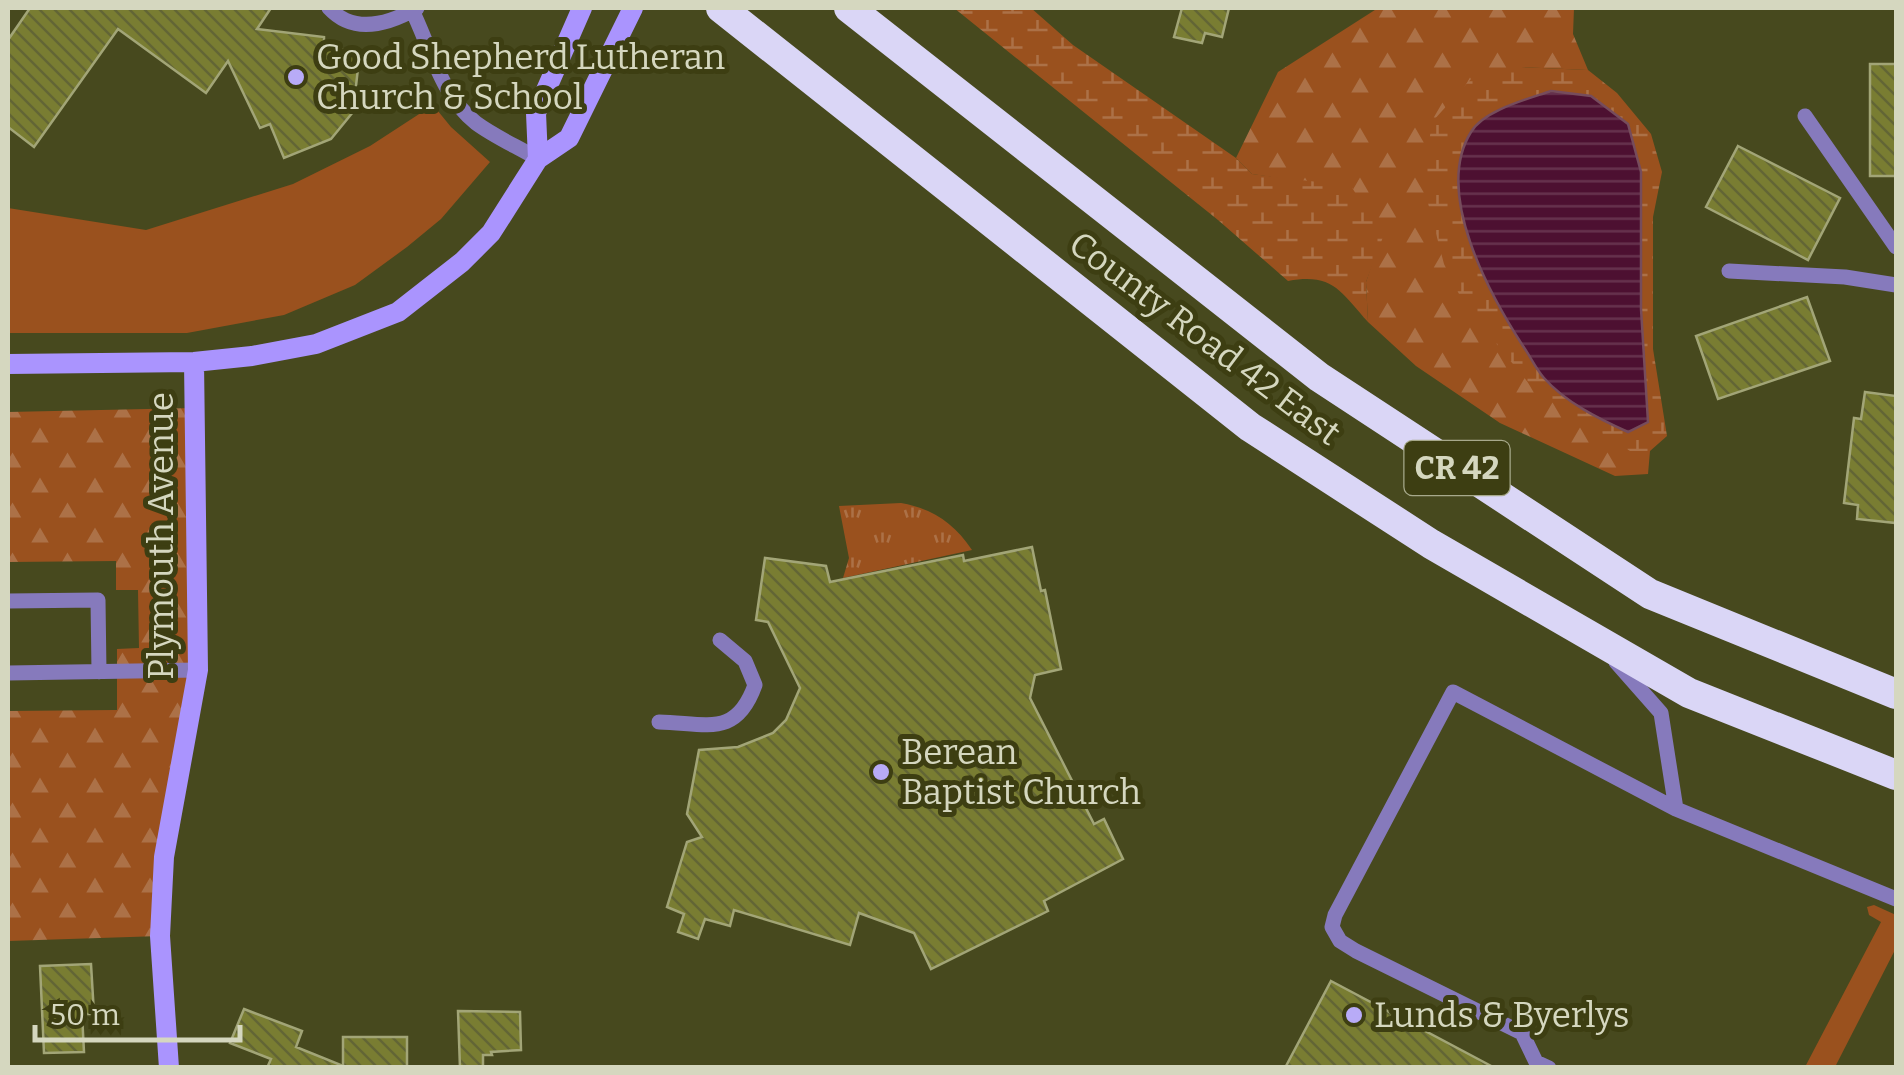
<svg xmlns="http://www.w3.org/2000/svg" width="1904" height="1075" font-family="Bitter,serif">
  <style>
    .green { fill: #9a511e }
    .forest { fill: url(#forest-firs) }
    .wetland { fill: url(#wetland-marsh) }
    .park { fill: url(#park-tufts) }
    .water { fill: url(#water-rules); stroke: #764c5c; stroke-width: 2.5 }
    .building { fill: url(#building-back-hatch); stroke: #a2a577; stroke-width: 2.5 }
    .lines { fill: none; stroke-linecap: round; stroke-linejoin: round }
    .lane { stroke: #867abc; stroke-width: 15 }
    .secondary { stroke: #aa94fe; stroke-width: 20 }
    .highway { stroke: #dad6f6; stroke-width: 30 }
    .poi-dot { fill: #b8abf7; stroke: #3d3e12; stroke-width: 4 }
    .labels { text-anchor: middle; stroke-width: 10; stroke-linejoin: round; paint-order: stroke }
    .shield { fill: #3d3e12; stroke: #a7a98b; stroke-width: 2.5 }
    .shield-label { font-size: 32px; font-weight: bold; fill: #d5d7bf }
    .poi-label { font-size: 35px; fill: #d5d7bf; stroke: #3d3e12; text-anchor: start }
    .street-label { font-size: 35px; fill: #d5d7bf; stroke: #3d3e12 }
  </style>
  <defs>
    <pattern id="forest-firs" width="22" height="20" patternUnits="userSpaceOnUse" patternTransform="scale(2.5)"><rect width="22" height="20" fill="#9a511e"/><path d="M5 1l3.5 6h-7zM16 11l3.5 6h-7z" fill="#ac7147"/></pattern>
    <pattern id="wetland-marsh" width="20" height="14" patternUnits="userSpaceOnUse" patternTransform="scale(2.5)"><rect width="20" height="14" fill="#9a511e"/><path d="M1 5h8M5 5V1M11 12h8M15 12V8" fill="none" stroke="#ac7147"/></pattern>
    <pattern id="park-tufts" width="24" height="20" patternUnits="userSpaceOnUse" patternTransform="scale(2.5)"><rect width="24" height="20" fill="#9a511e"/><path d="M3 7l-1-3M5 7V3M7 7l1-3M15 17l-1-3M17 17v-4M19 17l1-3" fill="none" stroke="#ac7147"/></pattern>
    <pattern id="water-rules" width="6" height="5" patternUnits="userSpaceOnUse" patternTransform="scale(2.5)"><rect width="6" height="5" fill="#4d1031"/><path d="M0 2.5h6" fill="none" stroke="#66324d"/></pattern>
    <pattern id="building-back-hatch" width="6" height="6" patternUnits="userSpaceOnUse" patternTransform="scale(2.5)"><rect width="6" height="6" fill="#797d32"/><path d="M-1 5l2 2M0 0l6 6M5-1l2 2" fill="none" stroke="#626535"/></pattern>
  </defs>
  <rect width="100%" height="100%" fill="#47491e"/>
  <path class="green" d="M433,105l18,22 39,35 -49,57 -34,28 -52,38 -71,30 -97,18h-179v-125l138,22 147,-46 77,-38z
    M1874,905l22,10v33l-61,119h-30l76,-145 -12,-7 -2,-8z"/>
  <path class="forest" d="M1378,8h196l-1,26 15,36 -67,-3 109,384h20l-2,23 -33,2 -115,-53 -84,-57 -48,-44 -2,-40 7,-21 -62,-78 -59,-9 -16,-16 42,-86z
    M194,408l3,174 -37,354 -152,5v-230l109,-1v-61l22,-1 -1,-58h-22v-29l-108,1v-150z"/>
  <path class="wetland" d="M954,8h77l42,37 163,113 16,16 99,12 32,51 -17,45 2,40c-28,-31 -35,-49 -80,-41l-70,-61z
    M1521,67l67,3 29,23 34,41 11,38 -9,45v132l14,87 -17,15h-20l-95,-60 -71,-87 -20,-40 -21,-80 9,-62 39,-43z"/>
  <path class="park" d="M901,503c32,6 53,20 71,47l-129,28 6,-20 -10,-52z"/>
  <path class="water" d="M1551,91l40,5 37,28 13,48v137l7,113 -20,10c-29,-13 -63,-30 -84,-54 -8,-9 -14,-22 -21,-32 -33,-51 -90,-153 -52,-214 13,-22 57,-33 80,-41z"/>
  <path class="building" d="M30,8h241l-14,21 67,8v11l36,3 -7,61 -22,27 -47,19 -14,-34 -10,4 -32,-67 -22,32 -88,-64 -84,118 -26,-20v-87z
    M1182,8h47l-7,29 -17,-4 -3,10 -28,-6z
    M1870,64h26v112h-26z
    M1738,146l102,52 -32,62 -102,-53z
    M1807,297l23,64 -112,38 -22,-63z
    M1865,392l31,4v127l-39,-4 1,-14 -14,-2 10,-85 7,1z
    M1032,547l9,44 4,-1 16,79 -26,6 -5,23 64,126 10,-5 19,40 -79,42 4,10 -117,58 -17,-36 -55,-20 -9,32 -116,-35 -4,16 -25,-7 -7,20 -20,-7 6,-18 -17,-7 20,-65 15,-5 -15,-23 12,-64 39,-3 35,-14 13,-13 14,-32 -32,-66 -12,-2 9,-62 61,8 4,16 133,-27 1,6z
    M91,964l3,50h-12l2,38 -40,1 -4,-87z
    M1331,981l164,87h-210z
    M244,1009l58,22 -6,16 47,19v-29h64v31h-140l4,-9 -41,-16z
    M458,1011l62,1 1,38 -30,2 1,3h-9v13h-23z"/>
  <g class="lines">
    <path class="lane" d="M329,8c25,27 60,16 88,0
      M411,8c19,38 30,88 65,115 19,14 42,24 62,36
      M1805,116l91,131
      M1729,271l116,6 51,8
      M8,601l90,-1 1,72
      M1616,662l45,51 15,96
      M8,673l190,-3
      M659,722c48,1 77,16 96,-37l-10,-24 -25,-21
      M1549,1068l-13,-6 -14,-29 -166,-82 -16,-10 -8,-14 3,-12 118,-223 223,117 220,90"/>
    <path class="secondary" d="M538,159l-2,-46 46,-105
      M8,364l186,-2 58,-6 64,-12 82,-32 64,-50 29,-29 47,-74 31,-21 64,-130
      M169,1068l-9,-132 4,-79 34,-187 -4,-308"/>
    <path class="highway" d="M721,8l529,419 181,117 258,149 207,82
      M849,8l470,369 331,217 246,100"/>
  </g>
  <g class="poi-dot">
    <circle cx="296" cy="77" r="10"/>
    <circle cx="881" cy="772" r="10"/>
    <circle cx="1354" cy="1015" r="10"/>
  </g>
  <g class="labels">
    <rect class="shield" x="1404.5" y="441" width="105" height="54" rx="8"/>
    <g class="shield-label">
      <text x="1457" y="479">CR 42</text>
    </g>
    <g class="poi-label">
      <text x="316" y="69">Good Shepherd Lutheran<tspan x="316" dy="40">Church &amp; School</tspan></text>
      <text x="901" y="764">Berean<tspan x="901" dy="40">Baptist Church</tspan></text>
      <text x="1374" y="1027">Lunds &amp; Byerlys</text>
    </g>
    <g class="street-label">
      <text transform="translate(1205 338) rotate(37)" y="12">County Road 42 East</text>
      <text transform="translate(161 536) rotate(-90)" y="12">Plymouth Avenue</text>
    </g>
  </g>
  <rect width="1904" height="1075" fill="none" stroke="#d5d7bf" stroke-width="20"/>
  <path d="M35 1025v15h205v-15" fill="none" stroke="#d5d7bf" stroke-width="5"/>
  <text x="50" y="1025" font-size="30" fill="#d5d7bf" stroke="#3d3e12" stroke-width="8" paint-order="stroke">50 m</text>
</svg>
